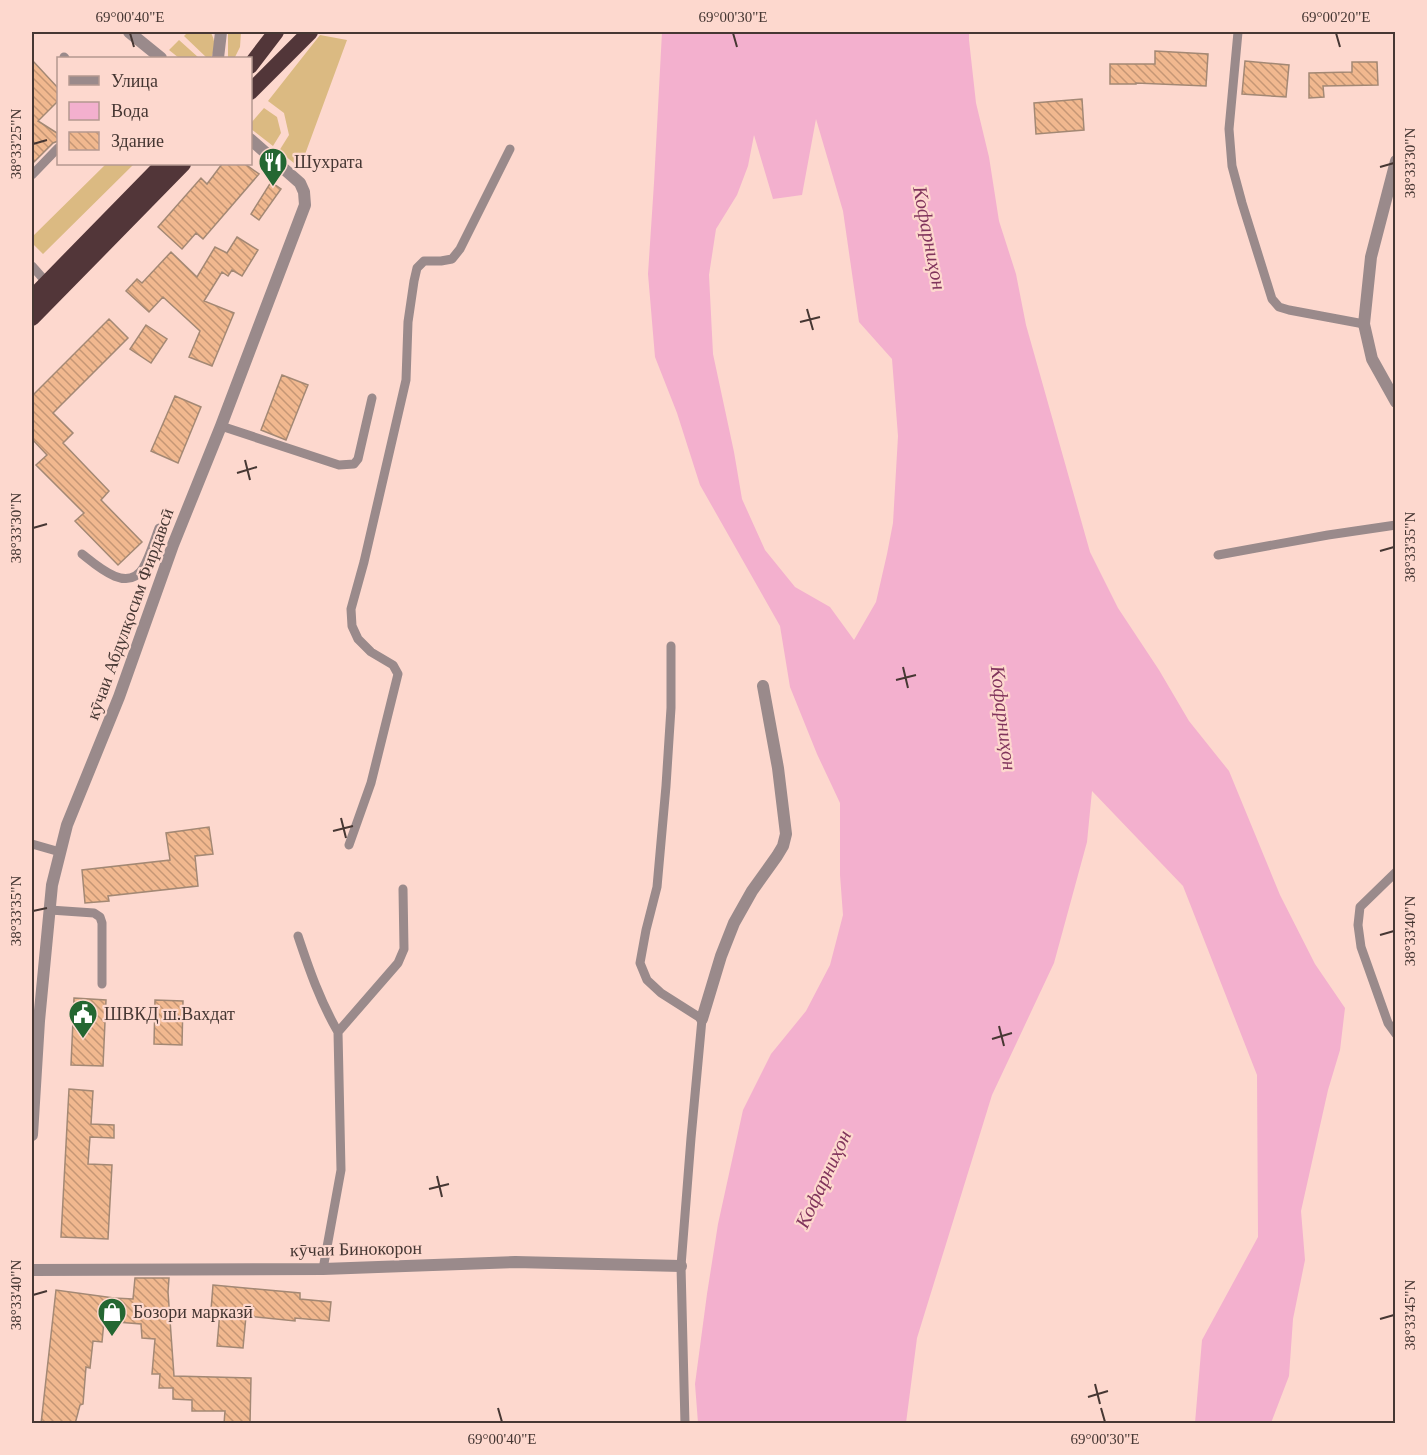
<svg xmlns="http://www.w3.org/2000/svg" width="1427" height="1455" font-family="'Times New Roman',serif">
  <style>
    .grass { fill: #dbba82 }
    .water { fill: #f3b0ce; fill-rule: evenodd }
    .building { fill: url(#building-back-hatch); stroke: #a38874; stroke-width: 1.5 }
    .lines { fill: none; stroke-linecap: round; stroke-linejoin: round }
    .service { stroke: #9a8a8b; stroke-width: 9 }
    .pedestrian { stroke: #9a8a8b; stroke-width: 12 }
    .minor { stroke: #9a8a8b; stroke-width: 12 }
    .tertiary { stroke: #9a8a8b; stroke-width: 12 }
    .trunk { stroke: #523639; stroke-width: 16 }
    .ticks { fill: none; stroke: #463733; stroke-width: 2 }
    .labels { text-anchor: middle; stroke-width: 4.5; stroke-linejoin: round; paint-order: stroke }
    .poi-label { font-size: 18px; fill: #463733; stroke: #fdd8ce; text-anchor: start }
    .street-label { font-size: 18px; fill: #463733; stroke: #fdd8ce }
    .water-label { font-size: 20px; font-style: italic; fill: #81345c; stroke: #fdd8ce }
    .neatline { fill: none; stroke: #463733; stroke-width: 2 }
    .ticks-label { font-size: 15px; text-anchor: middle; fill: #463733 }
  </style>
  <defs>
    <pattern id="building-back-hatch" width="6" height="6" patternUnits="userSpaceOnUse" patternTransform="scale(1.5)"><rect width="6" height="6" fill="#f1b88f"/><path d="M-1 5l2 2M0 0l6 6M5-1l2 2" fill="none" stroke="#c59675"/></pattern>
  </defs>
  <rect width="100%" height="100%" fill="#fdd8ce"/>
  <path class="grass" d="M188,32h22c6,7 5,18 1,26h-4l-23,-22z
    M228,32h13l-1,15 -5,10h-7z
    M320,35l27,5 -47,128 -21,-17 10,-16 -5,-22 -16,-12z
    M179,40l20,18h-20l-10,-8z
    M264,108l13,9 4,16 -8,13 -22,-17v-6z
    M106,164h28l-91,90 -11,-11v-6z"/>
  <path class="water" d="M662,32h307v8l7,63 13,54 10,64 17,53 10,51 64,227 28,56 41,62 30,51 40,50 51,124 35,69 30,44 -5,42 -12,40 -27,121 4,49 -12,59 -4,57 -18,47h-76l7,-83 56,-103 -1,-162 -74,-189 -91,-95 -5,51 -33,121 -62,132 -75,243 -11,85h-208l-3,-39 12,-90 11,-70 25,-114 28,-56 35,-43 24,-46 13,-50 -3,-40v-72l-23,-49 -27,-67 -10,-61 -80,-141 -23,-72 -22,-56 -7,-83 6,-91zM816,119l27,92 16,111 33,37 6,77 -5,87 -6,31 -11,48 -22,38 -24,-33 -35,-20 -30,-37 -23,-51 -8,-47 -21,-98 -4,-79 7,-46 21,-34 11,-29 6,-31 19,64 29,-4z"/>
  <path class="building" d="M1155,51l53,3 -2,32 -70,-3v1h-26v-20h45z
    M32,60l26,28v13l-20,20 19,12 1,8 -5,2 -21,21z
    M1245,61l44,4 -3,32 -44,-3z
    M1352,62h25l1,23 -55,1 1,11 -15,1v-25l43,-1z
    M1082,99l2,31 -48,4 -2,-31z
    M222,164h23l14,10 -56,65 -7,-6 -14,16 -24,-22 43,-49 6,6z
    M271,182l10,7 -22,31 -8,-6z
    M237,237l21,13 -16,26 -10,-6 -4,6 -6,-4 -18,29 30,12 -22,53 -23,-9 11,-26 -37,-34 -14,15 -23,-21 11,-12 5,4 29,-31 26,25 18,-30 12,6z
    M109,319l19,19 -75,75 20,20 -10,10 46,48 -8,9 41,42 -24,23 -43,-44 9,-8 -48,-48 11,-10 -15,-16v-43z
    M146,325l21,14 -16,24 -21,-14z
    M282,375l26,10 -22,55 -25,-10z
    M175,396l26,11 -23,56 -27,-12z
    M209,827l4,27 -18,2 3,30 -90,10 1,5 -24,2 -3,-33 88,-10 -4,-27z
    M74,998l32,2 -3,66 -32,-1z
    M155,1000l28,1 -1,44 -28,-1z
    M69,1089l24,2 -2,33 23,1v13l-24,-1 -2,27 24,1 -4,74 -47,-2z
    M135,1278h34l-1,14 6,84 77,2 -1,46h-26l1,-13h-33v-11l-19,-1v-11h-14l1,-14h-8l3,-35 -13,-1 -1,-14 -37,-3 -2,21 -9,-1 -3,27 -4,-1 -3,37 -3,1 -5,19h-34l15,-134 58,8 19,1z
    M213,1285l87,8v6l31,3 -2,19 -34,-3v3l-49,-5 -3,32 -26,-2 3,-35 -9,-1z"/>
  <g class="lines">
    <path class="service" d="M1238,32l-9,97 3,37 10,37 30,96 7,8 10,3 75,14
      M64,57l1,1
      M32,175l26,-27
      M32,266l15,17
      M221,426l118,39 15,-1 4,-5 14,-61
      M82,554c14,11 45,40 61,14 7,-12 11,-27 16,-40
      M1218,555l110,-20 68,-10
      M671,646v62l-5,78 -9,101 -11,43 -6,33 7,17 14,13 41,26 -11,119 -10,128 4,158
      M32,844l28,8
      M349,845l22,-62 27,-109 -5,-9 -22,-13 -13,-13 -6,-13 -1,-17 13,-47 42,-182 2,-58 6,-41 3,-13 7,-7h17l11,-2 8,-10 50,-100
      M1396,872l-36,35 -2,18 3,22 27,76 8,11
      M50,910l44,3 6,4 2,6v61
      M298,936c11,33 22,65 40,96l3,138 -18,99
      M338,1032l60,-69 6,-14 -1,-60"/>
    <path class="pedestrian" d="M218,58l3,-26"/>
    <path class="minor" d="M1396,161l-25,96 -7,67 8,35 24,43
      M702,1019l19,-63 13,-33 18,-32 25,-35 6,-10 3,-12 -8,-66 -15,-82
      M32,1270l291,-1 192,-7 166,4"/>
    <path class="tertiary" d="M129,32l32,26
      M32,1135l7,-114 13,-136 15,-60 52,-128 54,-152 48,-119 84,-221 -1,-13 -4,-9 -50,-44"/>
    <path class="trunk" d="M250,66l26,-34
      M250,92l60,-60
      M32,298l131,-134
      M32,318l151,-154"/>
  </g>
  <path class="ticks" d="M130,33l4,14M733,33l4,14M1336,33l4,14M33,144l14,-4M1380,167l14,-4M807,309l6,21M800,322l20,-5M245,460l5,20M237,473l20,-6M33,528l14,-4M1380,551l14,-4M903,667l5,21M896,680l20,-5M341,818l5,20M333,831l20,-5M33,911l14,-3M1380,935l14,-4M999,1026l5,20M992,1039l20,-6M437,1176l5,21M429,1189l20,-5M33,1295l14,-4M1380,1319l14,-4M1095,1384l5,20M1088,1397l20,-6M498,1408l4,14M1101,1408l4,14"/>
  <defs>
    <g id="restaurant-pin" transform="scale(1.5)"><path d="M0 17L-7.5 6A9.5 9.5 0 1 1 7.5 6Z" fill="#246732" stroke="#fdd8ce"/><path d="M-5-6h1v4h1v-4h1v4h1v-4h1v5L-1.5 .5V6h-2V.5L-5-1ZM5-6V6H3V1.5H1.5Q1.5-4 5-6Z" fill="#fff"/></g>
    <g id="civic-pin" transform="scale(1.5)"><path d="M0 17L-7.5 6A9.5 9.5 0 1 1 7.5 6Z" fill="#246732" stroke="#fdd8ce"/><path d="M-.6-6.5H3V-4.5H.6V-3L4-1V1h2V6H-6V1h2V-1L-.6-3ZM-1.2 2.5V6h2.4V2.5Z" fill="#fff"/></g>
    <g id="shop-pin" transform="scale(1.5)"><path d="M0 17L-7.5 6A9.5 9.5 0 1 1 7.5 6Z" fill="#246732" stroke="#fdd8ce"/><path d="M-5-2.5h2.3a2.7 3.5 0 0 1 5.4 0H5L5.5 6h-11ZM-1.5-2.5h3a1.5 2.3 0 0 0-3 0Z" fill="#fff"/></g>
  </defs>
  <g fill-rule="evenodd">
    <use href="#restaurant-pin" x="273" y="162"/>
    <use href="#civic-pin" x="83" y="1014"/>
    <use href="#shop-pin" x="112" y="1312"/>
  </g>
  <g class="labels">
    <g class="poi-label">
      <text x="294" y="168">Шухрата</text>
      <text x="104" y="1020">ШВКД ш.Вахдат</text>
      <text x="133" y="1318">Бозори марказӣ</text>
    </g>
    <g class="street-label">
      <text transform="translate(130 614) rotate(-70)" y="6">кӯчаи Абдулқосим Фирдавсӣ</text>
      <text transform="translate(356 1249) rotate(-1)" y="6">кӯчаи Бинокорон</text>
    </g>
    <g class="water-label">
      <text transform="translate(930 238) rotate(79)" y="7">Кофарниҳон</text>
      <text transform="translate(1004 718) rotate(83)" y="7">Кофарниҳон</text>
      <text transform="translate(823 1179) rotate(-65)" y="7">Кофарниҳон</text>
    </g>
  </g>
  <rect width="1427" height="1455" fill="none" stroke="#fdd8ce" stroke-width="66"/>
  <rect x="57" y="57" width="195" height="108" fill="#fdd8ce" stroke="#b49890" stroke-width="1.5"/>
  <rect x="69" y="76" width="30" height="9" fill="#9a8a8b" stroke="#b49890" stroke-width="1.5"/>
  <text x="111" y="87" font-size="18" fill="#463733">Улица</text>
  <rect x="69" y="102" width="30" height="18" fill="#f3b0ce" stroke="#b49890" stroke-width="1.5"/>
  <text x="111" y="117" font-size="18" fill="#463733">Вода</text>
  <rect x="69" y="132" width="30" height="18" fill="url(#building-back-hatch)" stroke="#b49890" stroke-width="1.5"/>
  <text x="111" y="147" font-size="18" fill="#463733">Здание</text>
  <rect x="33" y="33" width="1361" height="1389" class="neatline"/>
  <g class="ticks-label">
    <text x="130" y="22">69°00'40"E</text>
    <text x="733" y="22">69°00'30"E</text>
    <text x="1336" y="22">69°00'20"E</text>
    <text transform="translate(16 144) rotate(-90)" y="5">38°33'25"N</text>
    <text transform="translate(1410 163) rotate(-90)" y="5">38°33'30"N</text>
    <text transform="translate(16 528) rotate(-90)" y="5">38°33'30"N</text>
    <text transform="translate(1410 547) rotate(-90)" y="5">38°33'35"N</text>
    <text transform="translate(16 911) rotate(-90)" y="5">38°33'35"N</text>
    <text transform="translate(1410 931) rotate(-90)" y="5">38°33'40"N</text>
    <text transform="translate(16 1295) rotate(-90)" y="5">38°33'40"N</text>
    <text transform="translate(1410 1315) rotate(-90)" y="5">38°33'45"N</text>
    <text x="502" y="1444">69°00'40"E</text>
    <text x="1105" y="1444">69°00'30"E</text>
  </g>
</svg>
